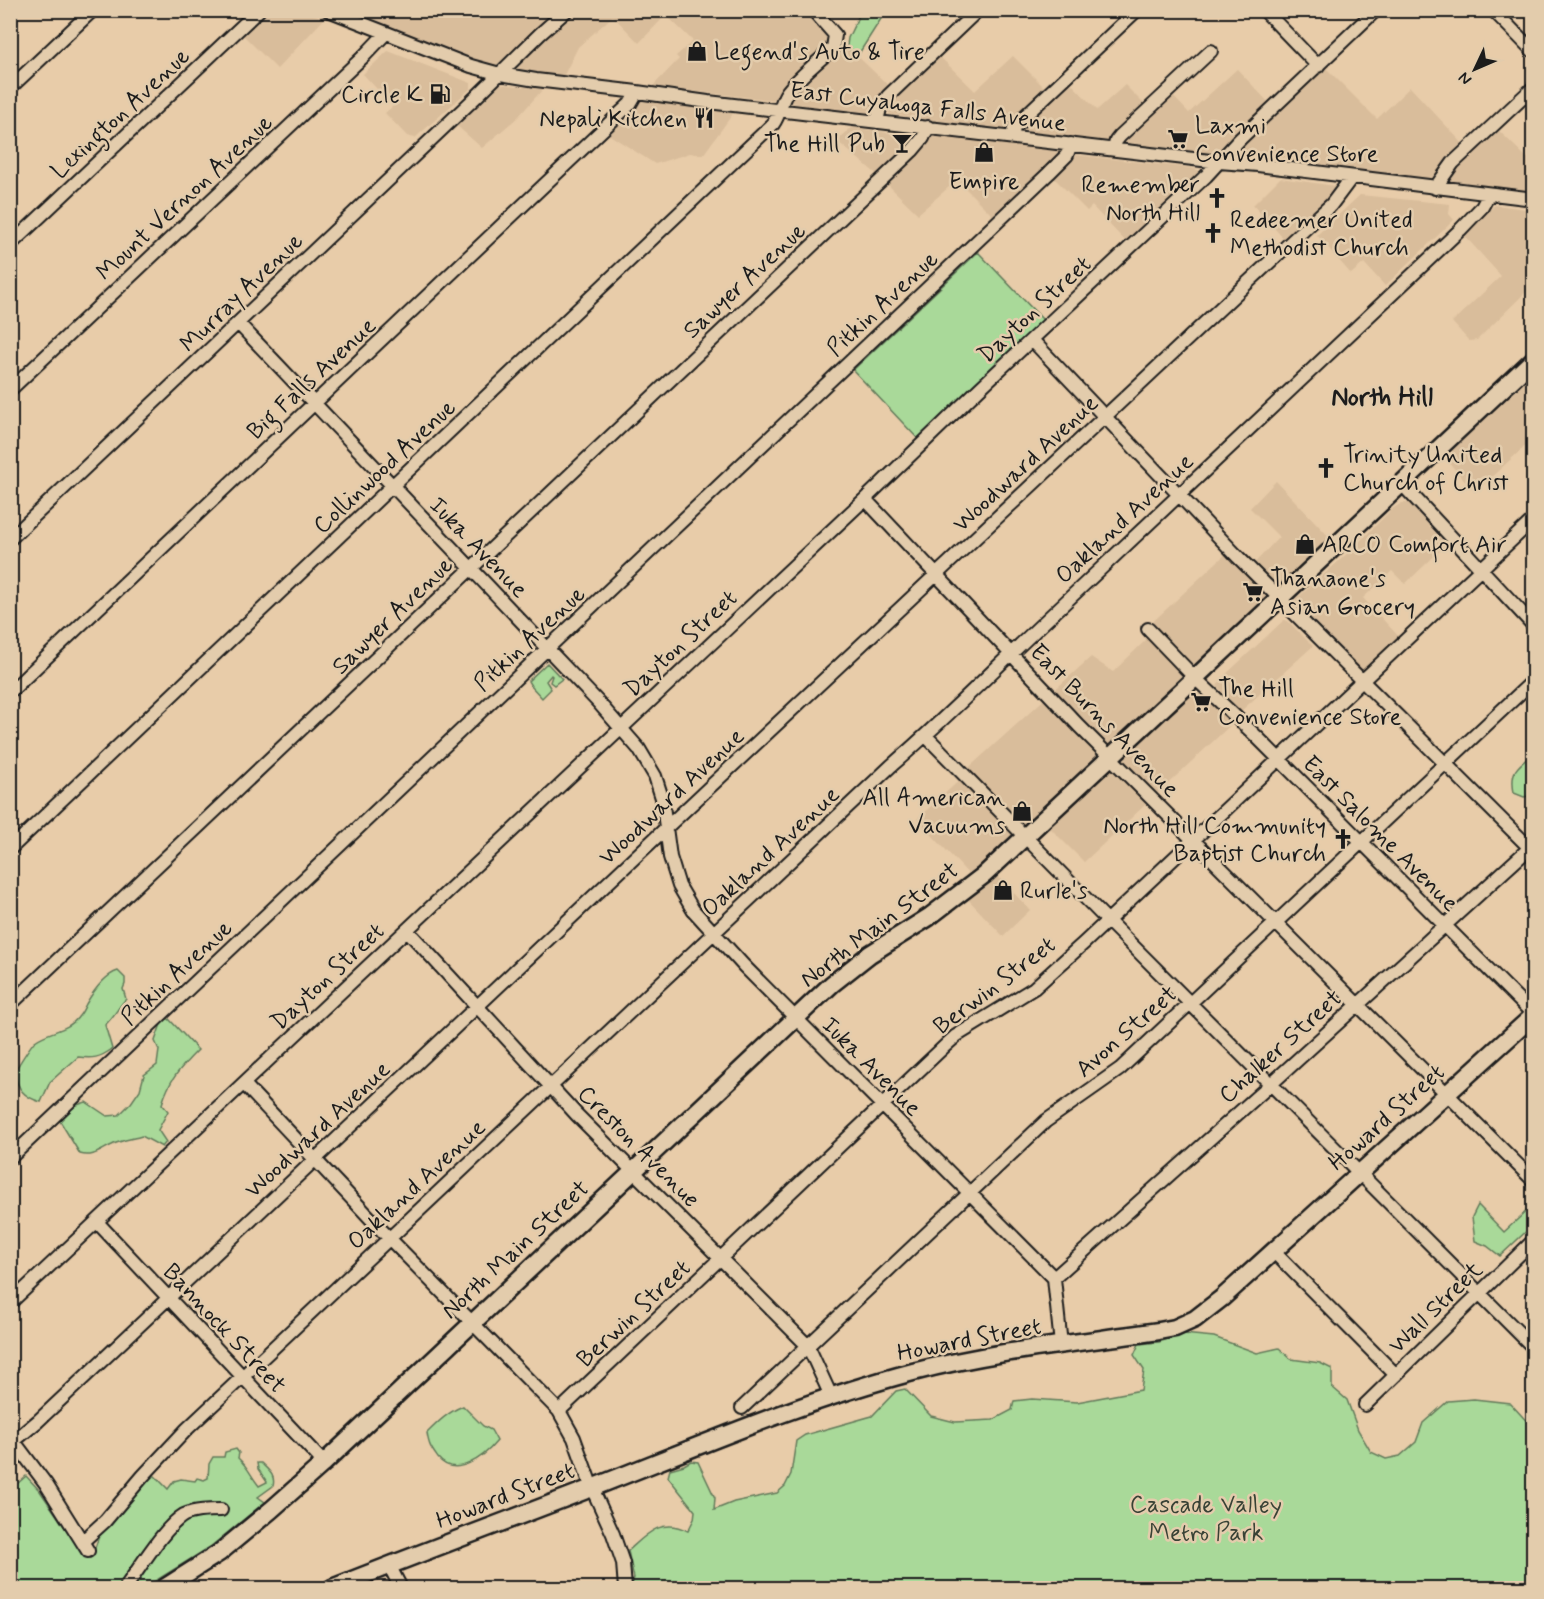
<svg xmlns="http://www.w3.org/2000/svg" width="1544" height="1599" font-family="Mynerve,sans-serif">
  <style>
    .built { fill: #d9bd9b }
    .green { fill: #a9d999; stroke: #627a5a; stroke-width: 1.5 }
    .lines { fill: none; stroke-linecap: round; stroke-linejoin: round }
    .minor-casing { stroke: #1c1c1c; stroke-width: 16 }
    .major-casing { stroke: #1c1c1c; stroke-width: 21 }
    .minor { stroke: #e3ccac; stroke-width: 12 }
    .major { stroke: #e3ccac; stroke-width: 16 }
    .labels { text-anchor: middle; stroke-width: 5; stroke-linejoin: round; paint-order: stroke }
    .poi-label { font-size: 24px; fill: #1c1c1c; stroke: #e3ccac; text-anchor: start }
    .street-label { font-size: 24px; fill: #1c1c1c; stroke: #e3ccac }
    .park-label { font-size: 24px; fill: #384235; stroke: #e3ccac }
    .neighbourhood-label { font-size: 26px; font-weight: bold; fill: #1c1c1c; stroke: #e3ccac }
  </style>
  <rect width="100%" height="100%" fill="#e8cca9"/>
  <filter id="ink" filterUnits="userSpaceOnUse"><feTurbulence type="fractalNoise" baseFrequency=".0167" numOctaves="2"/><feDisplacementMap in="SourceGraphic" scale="12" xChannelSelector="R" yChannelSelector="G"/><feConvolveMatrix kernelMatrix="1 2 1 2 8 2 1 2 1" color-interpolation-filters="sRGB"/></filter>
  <g filter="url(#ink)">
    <path class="built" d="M549,10l8,10 -57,54 -172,-63z
      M266,11h38l21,7 -48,51 -35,-35z
      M569,11h238l26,27 -4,8 -39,40 -17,14 -121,-13 27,-28 -3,-3 17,-15 -27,-26 -27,28 -26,-27 -35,31 -17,34 -57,-8z
      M847,46l45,43 -26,26 -76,-12 3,-8z
      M388,51l83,32v5l-56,50 -8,-2 -22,-23 8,-7 -30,-32z
      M938,55l37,36 38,-35 33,33 -40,41 -117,-16 -1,-13z
      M1325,67l52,52 33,-32 55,59 -36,34 -195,-25 5,-9z
      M1237,69l34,36 -53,51h-12l-85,-12 3,-8 46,-43 19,20z
      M1070,82l27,28 28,-25 22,22 -37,35 -79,-9 -8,-3 3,-9z
      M498,84l45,5 -25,28 -36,31 -26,-23z
      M638,95l99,13 -34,47 -13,-2 -35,11 -50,-32z
      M1493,125l34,33 6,-3v44l-98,-11z
      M852,127l61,10 2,8 -35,32 -43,-36z
      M933,137l120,12 8,3 -4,9 -62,57 -38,-38 -39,34 -33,-32z
      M1077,155l114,13 7,2 3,3 -73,71 -36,-38 -5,5 -34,-34z
      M1280,178l55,8 2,5 -50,51 -34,-37z
      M1360,195l90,9 -1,10 5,6 -69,66 -21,-23 -13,11 -34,-39z
      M1495,205l38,5v75l-56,55 -8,1 -17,-19 49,-46 -38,-42z
      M1533,359v80l-58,53 -38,-43z
      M1276,481l60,63 -141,134 42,41 -153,143 -41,-41 -18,16 -62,-64 128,-116 22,15 36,-35 -5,-7 87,-81 19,19 29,-31 -29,-29z
      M1402,503h7l37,42 -41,39 -13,-13 -29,27 37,40 -37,35h-4l-63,-63v-11l52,-46 44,-44z
      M1284,620l4,1 25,25 -72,65 -24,-25 6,-9z
      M963,777l60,60 -49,43 -57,-61z
      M991,869l39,41 -27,26 -41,-43z"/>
    <path class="green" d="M861,11h25l-28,44h-4l-7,-9 1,-8z
      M978,252l65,68 -125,119 -65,-69z
      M547,663l15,16 -8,6 -4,-3 2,-6 -1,-1 -5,6 5,8 -9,9 -11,-12 -3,-5z
      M1533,754v41l-9,2 -10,-4c-4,-22 2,-26 19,-39z
      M118,971l7,7v6l-2,5 3,10c-8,8 -12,18 -21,26l7,24c-12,9 -20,10 -34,8l-28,25 -9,20c-18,-5 -23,-13 -27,-30 4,-6 17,-28 21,-31 13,-10 34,-10 44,-25 3,-3 5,-8 7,-12 7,-12 19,-29 32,-33z
      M166,1019h3l29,31c-17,17 -29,30 -36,54l6,7 -10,19 8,12 -4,5 -20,-11c-10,3 -21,4 -30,9 -11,5 -19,13 -32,9l-20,-33 14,-15 12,-4 21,14 12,-1 12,-12 9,-13 4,-15 13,-10 2,-15 -4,-9 6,-17z
      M1478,1205l26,27 29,-27v20l-33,31 -13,-10 -12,-5 -3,-24z
      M1183,1334l31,3 43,16 22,-5 12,11 29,4 12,6v18l15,13 11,30 13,22 15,7 14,-3 16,-14 7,-19 25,-22 26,-2 36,4 23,25v160h-902l3,-10 -6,-27c19,-17 33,-34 60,-20l6,-12 1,-8 -27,-34 2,-8 14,-4 7,-4 7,1 17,36 -1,12 20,-8 43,-9 8,-7 6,-12 5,-33 9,-6 67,-19 24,-25 9,-2 26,27 24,6 38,-2 19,-10 2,-9 18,-2 45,3 64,-12 3,-20 -10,-15 5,-11 20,-2z
      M463,1406l20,20 8,4 6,11c-13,16 -42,38 -59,17 -7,-10 -9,-12 -11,-25 11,-11 21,-21 36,-27z
      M236,1449l3,4 -1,5c11,10 12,17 21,28l8,-4 -9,-13 -1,-6h4c7,7 15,12 12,23l-15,11 7,5 -55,45 -66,41h-133l-1,-102 8,-3 8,-7 14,15 43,63 5,-1 7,-5 4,-12 45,-55 7,-5h4l13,13 6,-8 7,-2 14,2 2,-3 7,2 4,-2 1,-14 4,-7h11l1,-5z"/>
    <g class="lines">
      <g class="minor-casing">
        <path id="minor" d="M328,10l143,56 29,8 36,6 101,12 71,10 511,60 39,3 276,34
          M1264,10l54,56
          M1493,10l41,42
          M10,88l83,-78
          M877,122l3,-14 8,-12 90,-86
          M1012,137l2,-9 13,-14 110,-104
          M1114,149l2,-8 4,-5 91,-85
          M1435,188l18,-25 81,-76
          M10,245l249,-235
          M238,323l360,379 41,47 16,27 7,22 8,59 9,29 14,24 51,56 310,312 7,67
          M1032,340l206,217 296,295
          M10,390l353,-333 22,-23
          M1401,483l133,143
          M865,499l214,227 455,455
          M10,539l466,-442 64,-63 27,-24
          M1148,629l47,49 62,59 277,278
          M10,692l607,-576 13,-12 7,-12
          M926,736l182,185 426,427
          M10,849l763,-725c7,-9 7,-20 13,-30 9,-14 34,-34 47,-46l2,-13 -22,-25
          M407,930l170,185 231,231 23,50
          M10,1005l902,-854 11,-13 5,-11
          M244,1084l145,154 170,173 15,27 18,50 21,46 10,29 2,25
          M10,1158l1039,-985 18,-18 4,-11
          M97,1222l227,241
          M1273,1251l123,124
          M1054,1278l217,-194 263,-240
          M10,1303l855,-804 114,-110 227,-213 34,-37 136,-129
          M1365,1405l169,-165
          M742,1408l304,-287 74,-52 414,-389
          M559,1411l387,-366 10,-9 78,-48 51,-46 449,-423
          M10,1436l36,48 42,67
          M14,1441l24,-20 105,-99 523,-494 641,-601 24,-22 21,-28
          M83,1541l22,-20 38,-45 44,-47 704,-663c57,-49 110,-104 165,-155 135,-127 269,-254 404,-381l22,-23 7,-13
          M389,1565l12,23
          M125,1588c14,-19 40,-62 59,-73 11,-5 26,-5 37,-5"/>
      </g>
      <g class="major-casing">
        <path id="major" d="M164,1588l55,-35 52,-43 53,-47 508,-479 38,-30 59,-37 55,-42 211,-197 339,-319
          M332,1588c85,-34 172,-66 257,-99 108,-42 213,-88 324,-117 81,-21 164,-29 246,-41l16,-3 20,-9 27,-21 312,-283"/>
      </g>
      <use href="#minor" class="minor"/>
      <use href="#major" class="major"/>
    </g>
  </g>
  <defs>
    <g id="shop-bare" transform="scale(1.62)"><path d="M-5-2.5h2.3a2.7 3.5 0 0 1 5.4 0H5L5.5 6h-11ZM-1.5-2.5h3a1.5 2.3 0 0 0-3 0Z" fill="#1c1c1c" stroke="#e3ccac" stroke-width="2.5" paint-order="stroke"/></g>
    <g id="fuel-bare" transform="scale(1.62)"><path d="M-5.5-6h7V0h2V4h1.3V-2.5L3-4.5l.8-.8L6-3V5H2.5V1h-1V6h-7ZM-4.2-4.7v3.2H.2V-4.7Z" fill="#1c1c1c" stroke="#e3ccac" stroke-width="2.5" paint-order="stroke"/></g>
    <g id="restaurant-bare" transform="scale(1.62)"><path d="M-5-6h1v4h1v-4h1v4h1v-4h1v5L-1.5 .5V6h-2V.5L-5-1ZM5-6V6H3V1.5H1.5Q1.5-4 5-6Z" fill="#1c1c1c" stroke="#e3ccac" stroke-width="2.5" paint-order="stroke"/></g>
    <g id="supermarket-bare" transform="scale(1.62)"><path d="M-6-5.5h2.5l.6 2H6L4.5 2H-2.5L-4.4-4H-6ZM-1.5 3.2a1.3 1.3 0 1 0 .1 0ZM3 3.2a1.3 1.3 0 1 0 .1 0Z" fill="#1c1c1c" stroke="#e3ccac" stroke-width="2.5" paint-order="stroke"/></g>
    <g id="bar-bare" transform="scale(1.62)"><path d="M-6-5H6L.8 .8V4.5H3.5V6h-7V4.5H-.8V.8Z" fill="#1c1c1c" stroke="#e3ccac" stroke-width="2.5" paint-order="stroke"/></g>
    <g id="church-bare" transform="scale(1.62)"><path d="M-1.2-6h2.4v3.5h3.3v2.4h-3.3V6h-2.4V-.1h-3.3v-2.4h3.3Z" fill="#1c1c1c" stroke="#e3ccac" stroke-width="2.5" paint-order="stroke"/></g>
  </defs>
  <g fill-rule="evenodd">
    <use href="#shop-bare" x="697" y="51"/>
    <use href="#fuel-bare" x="440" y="94"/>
    <use href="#restaurant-bare" x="704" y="118"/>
    <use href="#supermarket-bare" x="1178" y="139"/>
    <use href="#bar-bare" x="902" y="143"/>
    <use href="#shop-bare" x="984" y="152"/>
    <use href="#church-bare" x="1217" y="198"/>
    <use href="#church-bare" x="1213" y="233"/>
    <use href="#church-bare" x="1326" y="468"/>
    <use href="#shop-bare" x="1305" y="544"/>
    <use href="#supermarket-bare" x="1253" y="592"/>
    <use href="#supermarket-bare" x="1201" y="702"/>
    <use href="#shop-bare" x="1022" y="811"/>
    <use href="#church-bare" x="1343" y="839"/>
    <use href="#shop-bare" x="1003" y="890"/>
  </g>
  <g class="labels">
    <g class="poi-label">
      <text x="714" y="59">Legend's Auto &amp; Tire</text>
      <text x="423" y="102" text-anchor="end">Circle K</text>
      <text x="687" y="126" text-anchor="end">Nepali Kitchen</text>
      <text x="1195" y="133">Laxmi<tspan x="1195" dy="28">Convenience Store</tspan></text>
      <text x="885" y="151" text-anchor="end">The Hill Pub</text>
      <text x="984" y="189" text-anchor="middle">Empire</text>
      <text x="1200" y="192" text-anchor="end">Remember<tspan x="1200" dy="28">North Hill</tspan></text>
      <text x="1230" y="227">Redeemer United<tspan x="1230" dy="28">Methodist Church</tspan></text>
      <text x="1343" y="462">Trinity United<tspan x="1343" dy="28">Church of Christ</tspan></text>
      <text x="1322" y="552">ARCO Comfort Air</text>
      <text x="1270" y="586">Thanaone's<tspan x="1270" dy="28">Asian Grocery</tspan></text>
      <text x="1218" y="696">The Hill<tspan x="1218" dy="28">Convenience Store</tspan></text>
      <text x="1005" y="805" text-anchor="end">All American<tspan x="1005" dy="28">Vacuums</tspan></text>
      <text x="1326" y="833" text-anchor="end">North Hill Community<tspan x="1326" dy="28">Baptist Church</tspan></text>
      <text x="1020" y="898">Rurle's</text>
    </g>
    <g class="street-label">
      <text transform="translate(928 106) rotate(7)" y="8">East Cuyahoga Falls Avenue</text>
      <text transform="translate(120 113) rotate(-43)" y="8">Lexington Avenue</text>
      <text transform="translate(184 197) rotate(-43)" y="8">Mount Vernon Avenue</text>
      <text transform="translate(744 280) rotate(-43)" y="8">Sawyer Avenue</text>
      <text transform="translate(241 292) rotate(-44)" y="8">Murray Avenue</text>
      <text transform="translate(882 303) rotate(-43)" y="8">Pitkin Avenue</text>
      <text transform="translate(1034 309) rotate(-43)" y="8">Dayton Street</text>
      <text transform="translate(311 378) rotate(-43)" y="8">Big Falls Avenue</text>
      <text transform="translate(1025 463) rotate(-43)" y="8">Woodward Avenue</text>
      <text transform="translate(384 466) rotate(-43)" y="8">Collinwood Avenue</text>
      <text transform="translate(1124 518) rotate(-43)" y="8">Oakland Avenue</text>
      <text transform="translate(479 547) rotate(46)" y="8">Iuka Avenue</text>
      <text transform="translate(392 615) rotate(-44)" y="8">Sawyer Avenue</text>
      <text transform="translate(529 638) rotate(-43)" y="8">Pitkin Avenue</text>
      <text transform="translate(680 643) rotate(-43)" y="8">Dayton Street</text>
      <text transform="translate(1105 720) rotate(46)" y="8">East Burns Avenue</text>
      <text transform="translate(671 796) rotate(-43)" y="8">Woodward Avenue</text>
      <text transform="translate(1381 833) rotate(45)" y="8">East Salome Avenue</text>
      <text transform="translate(770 851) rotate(-43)" y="8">Oakland Avenue</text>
      <text transform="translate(879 924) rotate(-37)" y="8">North Main Street</text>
      <text transform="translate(176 972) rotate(-43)" y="8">Pitkin Avenue</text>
      <text transform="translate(327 976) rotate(-43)" y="8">Dayton Street</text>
      <text transform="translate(994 985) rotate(-37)" y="8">Berwin Street</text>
      <text transform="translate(1126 1031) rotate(-41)" y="8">Avon Street</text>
      <text transform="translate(1280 1046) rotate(-42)" y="8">Chalker Street</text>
      <text transform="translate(872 1066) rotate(45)" y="8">Iuka Avenue</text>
      <text transform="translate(1386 1117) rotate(-42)" y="8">Howard Street</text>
      <text transform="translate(317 1129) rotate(-43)" y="8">Woodward Avenue</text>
      <text transform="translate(639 1146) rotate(45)" y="8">Creston Avenue</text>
      <text transform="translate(416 1184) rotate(-43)" y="8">Oakland Avenue</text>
      <text transform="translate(515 1249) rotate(-43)" y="8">North Main Street</text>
      <text transform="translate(1435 1307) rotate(-44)" y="8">Wall Street</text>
      <text transform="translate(633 1313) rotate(-43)" y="8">Berwin Street</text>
      <text transform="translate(225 1328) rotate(47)" y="8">Bannock Street</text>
      <text transform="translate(969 1339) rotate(-11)" y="8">Howard Street</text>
      <text transform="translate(505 1495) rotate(-21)" y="8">Howard Street</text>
    </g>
    <g class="park-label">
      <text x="1206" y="1512">Cascade Valley<tspan x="1206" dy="28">Metro Park</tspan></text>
    </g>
    <g class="neighbourhood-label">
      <text x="1382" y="405">North Hill</text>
    </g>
  </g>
  <rect width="1544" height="1599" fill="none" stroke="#e3ccac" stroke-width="36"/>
  <rect x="18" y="18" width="1508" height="1563" fill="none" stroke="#1c1c1c" stroke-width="2" filter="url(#ink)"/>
  <g transform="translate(1475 69) rotate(226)" stroke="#e3ccac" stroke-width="4.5" paint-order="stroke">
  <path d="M0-4.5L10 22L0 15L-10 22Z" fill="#1c1c1c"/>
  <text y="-9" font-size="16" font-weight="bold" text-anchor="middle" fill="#1c1c1c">N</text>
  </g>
</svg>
